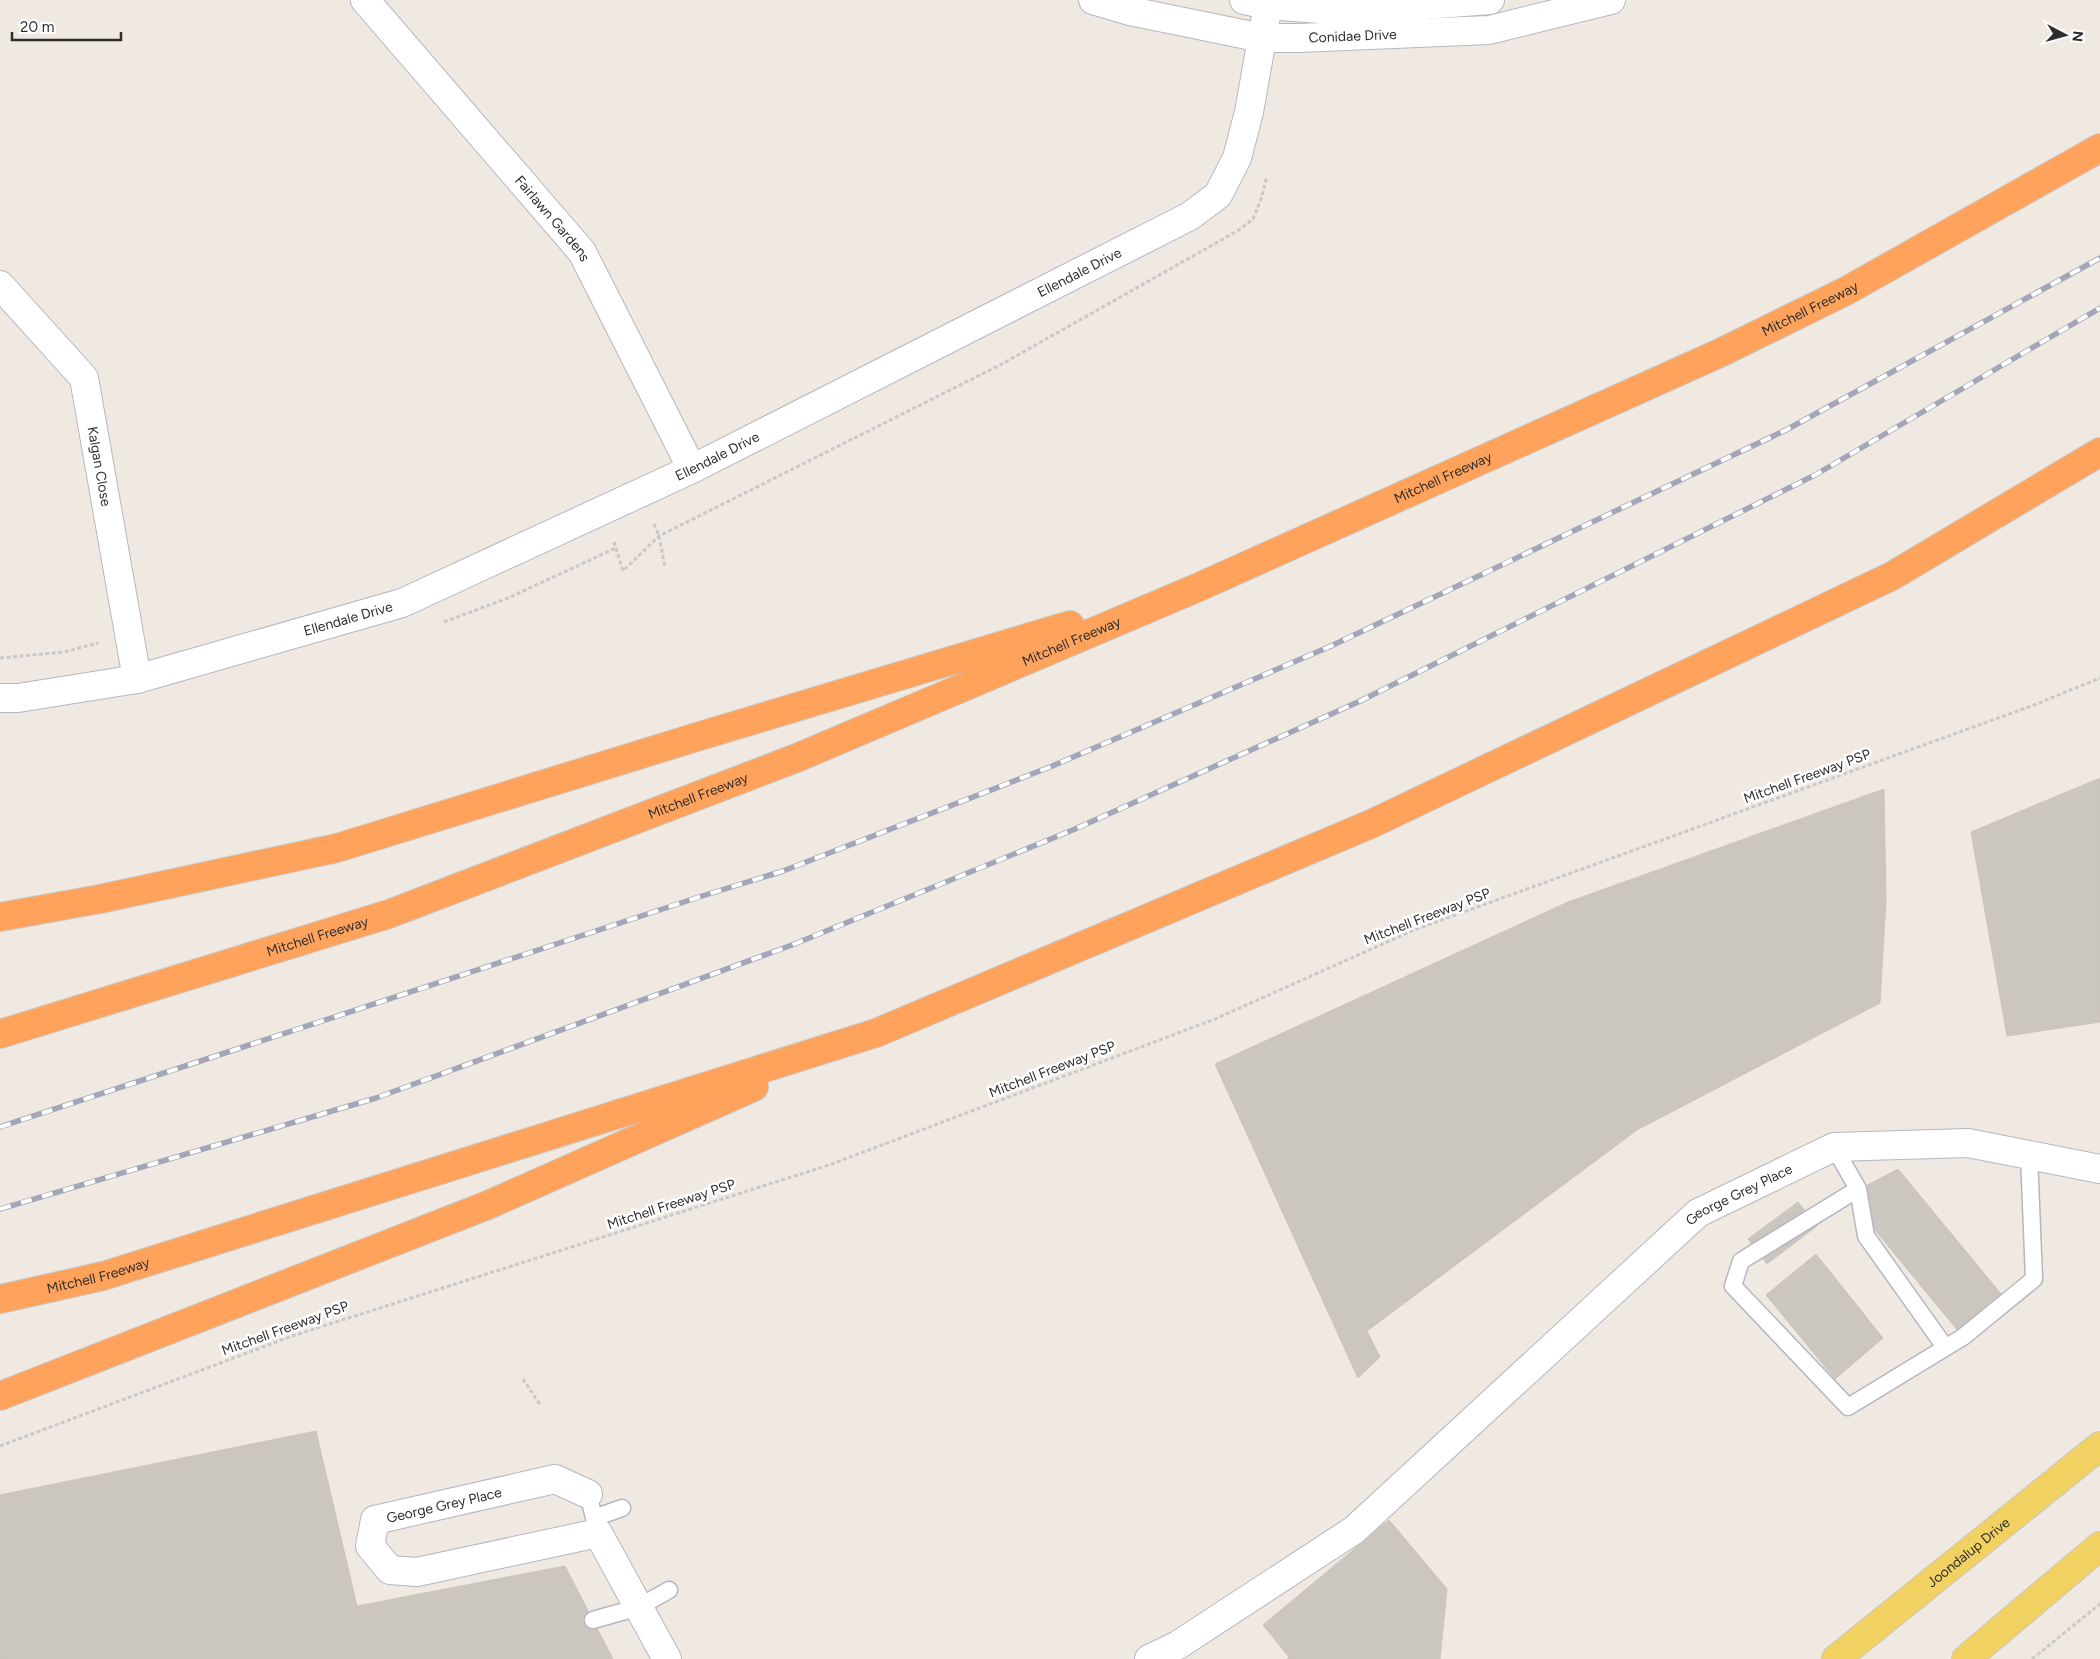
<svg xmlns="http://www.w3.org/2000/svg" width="2100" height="1659" font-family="Figtree,sans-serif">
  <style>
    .building { fill: #cbc7bf; stroke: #cbc5ba }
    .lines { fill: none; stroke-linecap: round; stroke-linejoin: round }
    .lane-casing { stroke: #b4b7c1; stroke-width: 19 }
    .street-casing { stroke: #b4b7c1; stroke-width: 30 }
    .secondary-casing { stroke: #b4b7c1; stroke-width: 30 }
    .primary-casing { stroke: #c9c9c9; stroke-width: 30 }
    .highway-casing { stroke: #c9c9c9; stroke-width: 30 }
    .path { stroke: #c9c9c9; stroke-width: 3; stroke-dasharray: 4 2.5; stroke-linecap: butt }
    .lane { stroke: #fff; stroke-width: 16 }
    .street { stroke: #fff; stroke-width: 28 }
    .secondary { stroke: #fff; stroke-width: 28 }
    .primary { stroke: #f2d163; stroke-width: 28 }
    .highway { stroke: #ffa35c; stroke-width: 28 }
    .rail-casing { stroke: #a3a6b8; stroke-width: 5.5 }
    .rail { stroke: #fff; stroke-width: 4; stroke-dasharray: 11; stroke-linecap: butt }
    .labels { text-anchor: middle; stroke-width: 5; stroke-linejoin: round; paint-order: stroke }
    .street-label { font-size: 14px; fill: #2e2e2e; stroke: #fff }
  </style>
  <rect width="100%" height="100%" fill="#efe9e1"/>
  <path class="building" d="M2100,778v244l-93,14 -36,-204z
    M1884,789l2,111 -6,103 -243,127 -270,201 13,26 -22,21 -143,-314 353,-162z
    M1898,1169l109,132 -44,36 -116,-141z
    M1798,1202l19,24 -50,38 -19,-25z
    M1816,1254l67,84 -48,41 -69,-84z
    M316,1431l41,175 208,-40 48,93h-613v-164z
    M1389,1520l58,69 -7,70h-153l2,-2 -26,-32z"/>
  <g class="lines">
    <g class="lane-casing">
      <path id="lane" d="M1834,1147l24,42 -117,72 -8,25 115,121 115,-70 71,-58 -5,-124
        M1858,1189l8,47 79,111
        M588,1494l10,39
        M594,1518l28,-10
        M593,1620l46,-13 30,-17"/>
    </g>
    <g class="street-casing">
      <g id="street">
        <path id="s1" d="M365,0l217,252 110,217"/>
        <path id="s2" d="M0,285l84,93 53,301"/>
        <path id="s3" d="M0,698h18l119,-19 265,-76 290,-134 498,-253 28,-21 19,-37 12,-46 19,-107"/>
        <path d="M588,1494l-33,-15 -180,41 -5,26 20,24 27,2 181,-39 69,126"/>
        <path id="s4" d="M1149,1659l29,-14 176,-115 344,-317 136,-66 134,-4 132,26"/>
      </g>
    </g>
    <g class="secondary-casing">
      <g id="secondary">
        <path id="s5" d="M1093,0l37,11 132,27h37l190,-8 122,-30"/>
        <path d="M1244,0l24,5 78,6 144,-11"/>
      </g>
    </g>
    <g class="primary-casing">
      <g id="primary">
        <path id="s6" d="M1836,1659l264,-213"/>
        <path d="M1966,1659l134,-113"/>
      </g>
    </g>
    <g class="highway-casing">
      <g id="highway">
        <path d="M0,917l100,-18 237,-51 363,-112 370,-111"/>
        <path id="s7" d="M0,1034l389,-120 410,-157 400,-170 521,-234 126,-62 254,-143"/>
        <path id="s8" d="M0,1299l103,-23 773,-243 495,-209 521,-248 208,-124"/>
        <path d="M0,1396l488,-191 266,-118"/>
      </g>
    </g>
    <path class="path" d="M654,524l5,12 6,31
      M614,542l9,29 36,-35 343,-172 237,-134 14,-11 8,-20 6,-23
      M444,622l64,-24 108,-50
      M0,658l64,-6 34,-9
      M523,1379l18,27
      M0,1446l292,-110 537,-171 386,-146 199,-89 620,-225 66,-27
      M2032,1659l68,-55"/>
    <use href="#lane" class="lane"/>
    <use href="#street" class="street"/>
    <use href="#secondary" class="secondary"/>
    <use href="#primary" class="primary"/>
    <use href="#highway" class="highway"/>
    <g class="rail-casing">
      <path id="rail" d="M0,1127l699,-230 84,-26 267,-104 281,-121 455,-216 314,-172
        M0,1209l376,-111 416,-153 283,-116 283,-127 457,-227 285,-167"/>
    </g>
    <use href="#rail" class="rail"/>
  </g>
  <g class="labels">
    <g class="street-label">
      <text dy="5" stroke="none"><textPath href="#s5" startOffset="264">Conidae Drive</textPath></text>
      <text dy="5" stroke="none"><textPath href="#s1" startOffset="288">Fairlawn Gardens</textPath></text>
      <text dy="5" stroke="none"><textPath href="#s3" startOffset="1168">Ellendale Drive</textPath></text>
      <text dy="5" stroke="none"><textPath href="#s7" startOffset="1952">Mitchell Freeway</textPath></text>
      <text dy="5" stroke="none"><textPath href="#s3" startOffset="762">Ellendale Drive</textPath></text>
      <text dy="5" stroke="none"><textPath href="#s2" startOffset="215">Kalgan Close</textPath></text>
      <text dy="5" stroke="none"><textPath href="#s7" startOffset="1548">Mitchell Freeway</textPath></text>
      <text dy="5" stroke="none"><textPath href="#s3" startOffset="358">Ellendale Drive</textPath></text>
      <text dy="5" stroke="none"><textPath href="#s7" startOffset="1142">Mitchell Freeway</textPath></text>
      <text transform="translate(1807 776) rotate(-20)" y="5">Mitchell Freeway PSP</text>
      <text dy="5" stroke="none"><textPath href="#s7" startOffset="738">Mitchell Freeway</textPath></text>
      <text transform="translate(1427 916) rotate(-21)" y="5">Mitchell Freeway PSP</text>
      <text dy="5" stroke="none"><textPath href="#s7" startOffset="332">Mitchell Freeway</textPath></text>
      <text transform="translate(1052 1069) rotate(-21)" y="5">Mitchell Freeway PSP</text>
      <text dy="5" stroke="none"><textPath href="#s4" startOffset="755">George Grey Place</textPath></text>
      <text transform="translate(671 1204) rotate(-18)" y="5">Mitchell Freeway PSP</text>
      <text dy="5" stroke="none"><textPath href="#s8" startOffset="101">Mitchell Freeway</textPath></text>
      <text transform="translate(285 1328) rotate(-20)" y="5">Mitchell Freeway PSP</text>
      <text transform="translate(444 1505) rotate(-13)" y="5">George Grey Place</text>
      <text dy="5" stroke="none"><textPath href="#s6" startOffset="170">Joondalup Drive</textPath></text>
    </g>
  </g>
  <g transform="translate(2065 35) rotate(96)" stroke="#ffffff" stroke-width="4" paint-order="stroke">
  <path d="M0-4L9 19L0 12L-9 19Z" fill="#2e2e2e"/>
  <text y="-8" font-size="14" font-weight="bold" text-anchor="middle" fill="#2e2e2e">N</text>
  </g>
  <path d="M12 32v8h109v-8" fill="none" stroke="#2e2e2e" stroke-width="2.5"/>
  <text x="20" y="32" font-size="15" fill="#2e2e2e" stroke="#ffffff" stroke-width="4" paint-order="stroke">20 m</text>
</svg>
